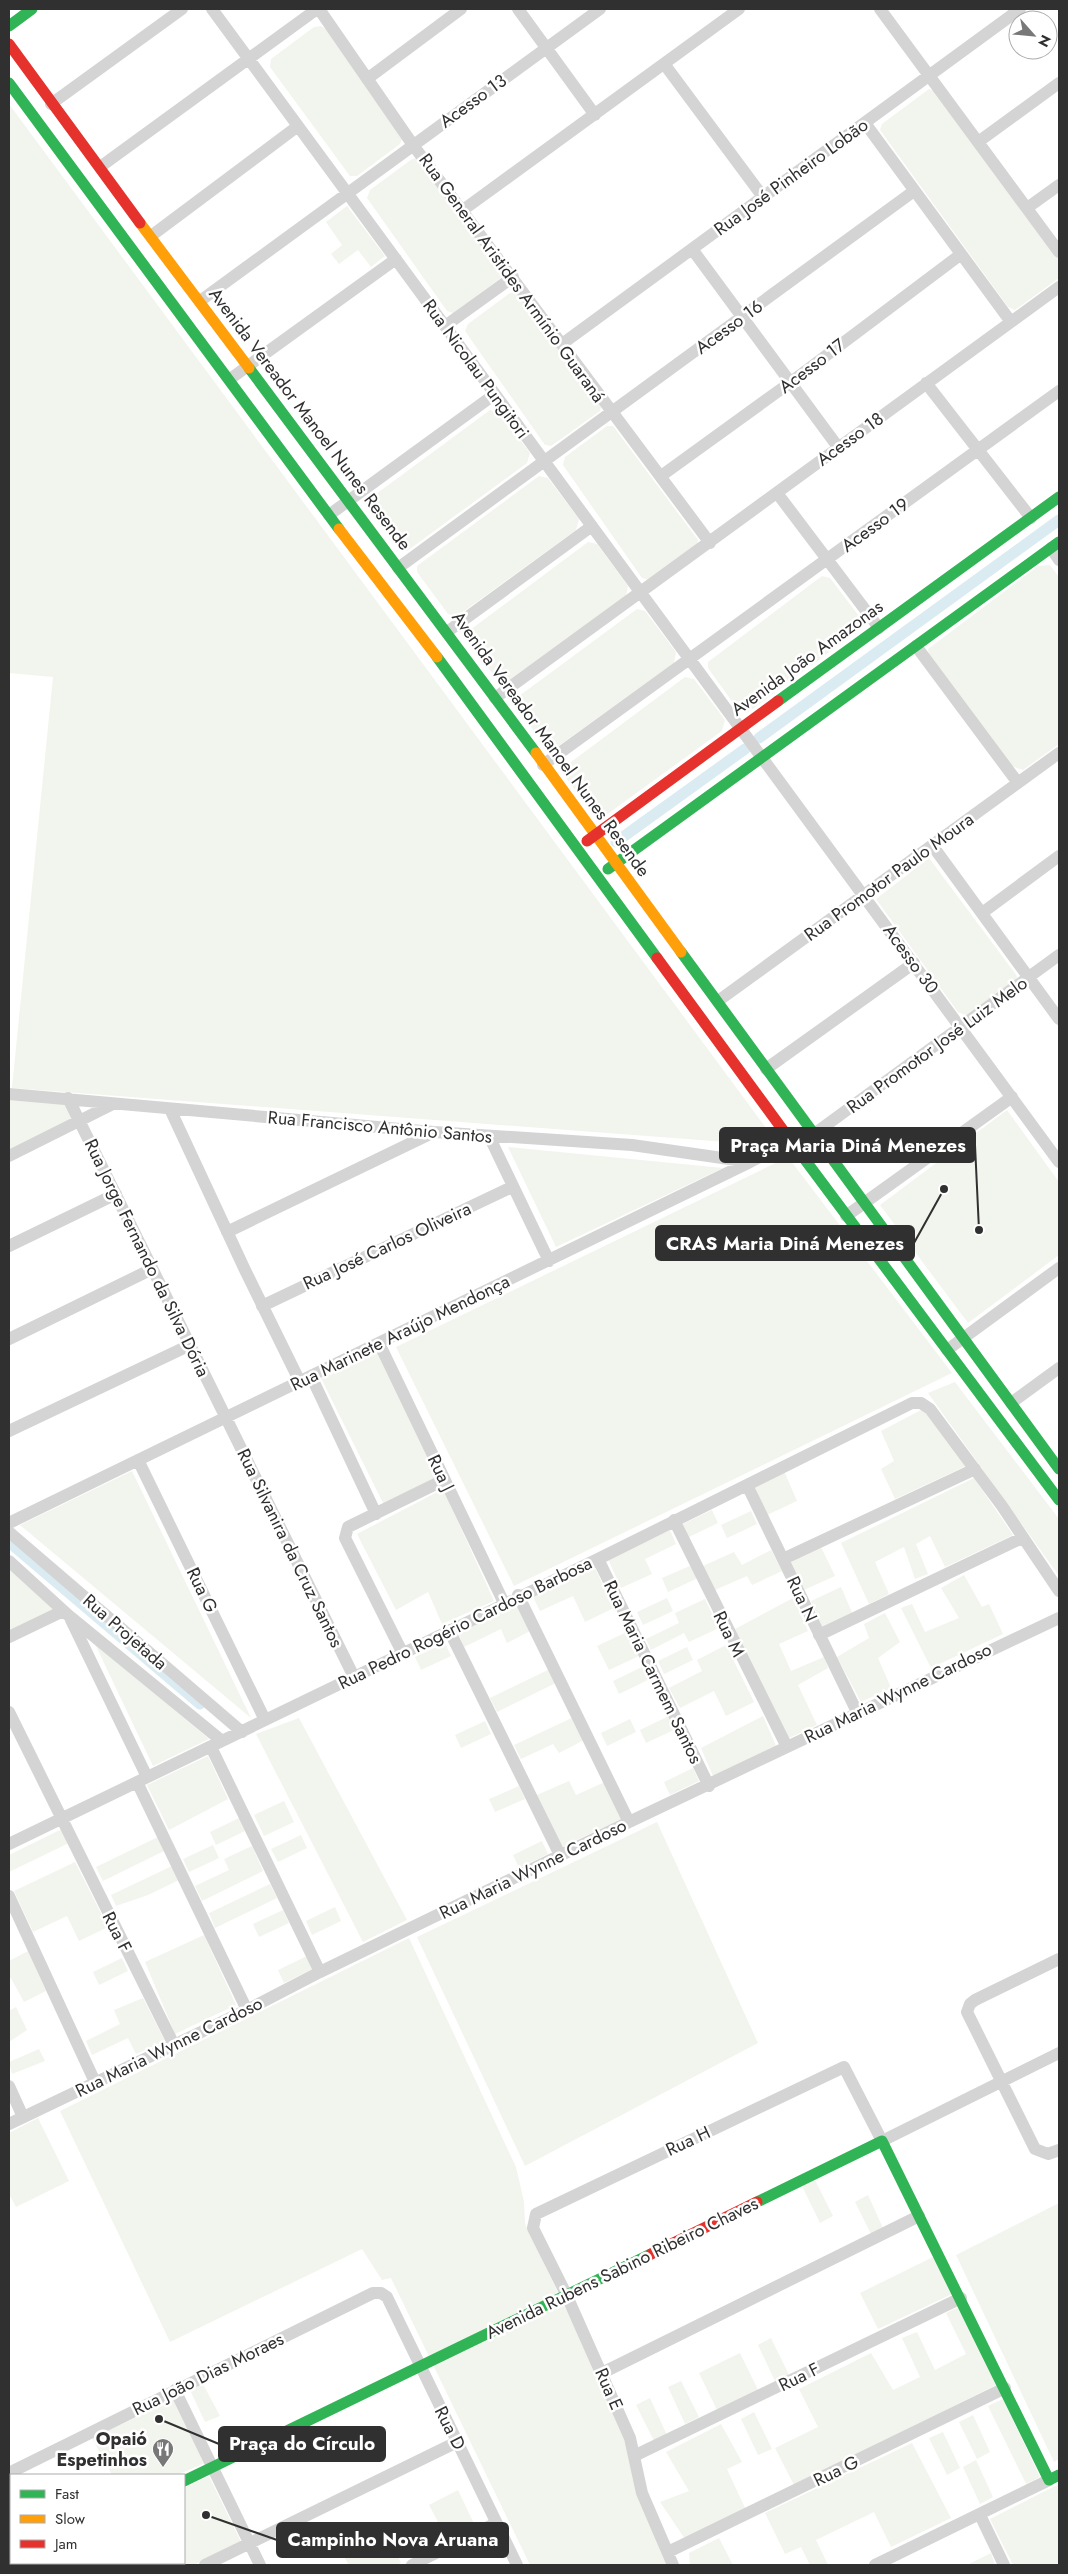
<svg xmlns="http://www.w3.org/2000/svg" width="1068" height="2574" font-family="Jost,sans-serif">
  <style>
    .green { fill: #f2f5ed }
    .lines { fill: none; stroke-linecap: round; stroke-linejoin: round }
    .canal { stroke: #dbebf2; stroke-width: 11 }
    .street { stroke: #d4d4d4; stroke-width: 12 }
    .fast { stroke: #30b455; stroke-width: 11 }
    .slow { stroke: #ff9f0a; stroke-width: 11 }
    .jam { stroke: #e5322d; stroke-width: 11 }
    .labels { text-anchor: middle; stroke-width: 5; stroke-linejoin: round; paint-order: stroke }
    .street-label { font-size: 18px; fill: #303030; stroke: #fff }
    .poi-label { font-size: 18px; font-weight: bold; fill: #303030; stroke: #fff; text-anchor: end }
    .leader { fill: none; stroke: #303030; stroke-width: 2 }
    .callout-dot { fill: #303030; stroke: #fff; stroke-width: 2 }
    .callout { fill: #303030; stroke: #303030; stroke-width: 2 }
    .callout-label { font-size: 19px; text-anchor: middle; font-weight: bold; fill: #fff }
  </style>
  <rect width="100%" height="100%" fill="#fff"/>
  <path class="green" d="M321,26l6,4 75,109 -2,5 -43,32h-7l-80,-109 1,-8 43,-32z
    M929,89l7,3 123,168v18l-44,32 -7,-3 -128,-177 2,-6z
    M9,104l763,1032 -19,8 -741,-56 41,-411 -44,-4z
    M418,158l85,115 -1,4 -49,36 -6,-2 -80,-113 3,-8 42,-31z
    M347,206l38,50 -14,11 -13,-17 -19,14 -8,-10 11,-9 -16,-23z
    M516,292l85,115 -1,4 -49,35 -6,-1 -80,-114 3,-7 42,-31z
    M490,410l8,2 32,41 -3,10 -120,88 -8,-3 -31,-42v-6z
    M607,426h6l85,114 -1,4 -49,36 -6,-2 -79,-113 2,-8z
    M539,476l9,2 31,41 -3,11 -120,87 -8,-3 -31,-42v-6z
    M588,542l9,2 31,42 -2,10 -121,87 -7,-2 -32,-42v-6z
    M1050,565l9,12v167l-36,26 -12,-4 -82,-111 -1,-6 110,-83z
    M822,576l8,2 32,42 -3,10 -112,83 -8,-2 -31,-43v-6z
    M637,609l8,2 31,41 -2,11 -120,86 -8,-2 -31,-42v-6z
    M685,677l9,2 31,41 -3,11 -120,87 -8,-3 -31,-41v-6z
    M929,858l88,118 -1,5 -49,35 -9,-4 -82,-113z
    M9,1094l59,4 11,23 -70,33z
    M1007,1110l52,72v73l-91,68 -88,-118z
    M508,1147l215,21 -167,79z
    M788,1157l164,216 -438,213 -118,-239z
    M380,1350l57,128 -54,25 -62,-125z
    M955,1382l104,137v57l-131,-183z
    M923,1409l43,57 -71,33 -14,-30 13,-8 -13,-30z
    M132,1471l119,247 -231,-193z
    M784,1471l13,30 -30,14 -13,-30z
    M974,1478l39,57 -68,32 -15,-31 -14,8 12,30 -13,5 -11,-32 -29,15 14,32 -20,10 -28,-61z
    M443,1489l51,112 -52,23 -14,-32 -32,18 -39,-76z
    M712,1510l6,13 -29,14 -6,-13z
    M751,1511l6,13 -30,14 -6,-13z
    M670,1530l6,14 -31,15 7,15 -31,14 -13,-29z
    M821,1547l14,29 -31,14 -13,-29z
    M771,1550l11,21 -30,14 -5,-9 -32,14 -12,-24 31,-14 8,13z
    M692,1565l6,13 -30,14 -6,-14z
    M9,1567l45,42 -45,23z
    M595,1568l19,40 -29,14 -12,-26 -33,15 -7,-14z
    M964,1575l18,32 7,-3 14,30 -72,34 -30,-60 11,-4 13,28 34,-14 -18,-30z
    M841,1587l13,30 -30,14 -13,-30z
    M667,1598l6,13 -30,14 -6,-13z
    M793,1598l15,33 -29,13 12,27 33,-14 4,11 -30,17 19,40 -30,14 -52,-110z
    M705,1599l14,29 -30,14 -5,-9 -33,17 -5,-11 33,-16 -4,-10z
    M519,1604l13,26 -25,13 -6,-14 -37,18 -6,-14z
    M885,1613l15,29 -22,16 13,30 -30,14 -24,-45 32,-19 -5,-14z
    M627,1632l12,24 -30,14 -12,-24z
    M94,1642l115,97 -56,27z
    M445,1643l6,13 -30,14 -6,-13z
    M726,1645l28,57 -28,14 -12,-25 -34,17 -11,-20 33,-17 -5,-11z
    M687,1647l6,13 -29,14 -6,-13z
    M642,1667l6,13 -29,14 -6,-13z
    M552,1668l6,14 -61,30 -7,-14z
    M576,1716l10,23 -27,14 -6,-9 -32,15 -7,-14z
    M669,1716l7,13 -30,14 -6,-13z
    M763,1716l13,30 -63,30 -12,-28z
    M299,1718l108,202 -44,22 -107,-208z
    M630,1719l6,13 -29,14 -6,-13z
    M485,1721l6,13 -30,14 -6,-13z
    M208,1756l20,43 -59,31 -22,-45z
    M693,1768l6,13 -29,14 -6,-13z
    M569,1781l7,14 31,-14 16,37 -61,29 -25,-52z
    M519,1786l6,13 -30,13 -6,-13z
    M284,1801l10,21 -30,14 -10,-21z
    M239,1818l6,13 -29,14 -6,-13z
    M657,1822l101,221 -233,123 -108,-229z
    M62,1829l7,14 -60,29v-17z
    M301,1835l6,13 -29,14 -7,-13z
    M158,1837l6,14 -61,30 -7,-14z
    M542,1841l6,13 -29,14 -6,-13z
    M213,1845l6,13 -30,14 -6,-13z
    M252,1846l11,25 -61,30 -7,-15 34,-16 -5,-11z
    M75,1862l33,65 -29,14 -12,-25 -34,16 -19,-41z
    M172,1866l7,14 -31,15 -32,11 -5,-11z
    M270,1884l7,14 -62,30 -6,-15z
    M335,1907l6,14 -29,14 -6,-14z
    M283,1910l6,13 -30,14 -6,-13z
    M204,1935l32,70 -61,29 -30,-72z
    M409,1938l107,229 8,35 1,22 106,221 42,120h-143l-139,-287 -9,2 -20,-31 -192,93 -110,-231z
    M28,1951l18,40 -22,11 -13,-24 -2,1v-18z
    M307,1956l6,13 -29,14 -6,-13z
    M122,1958l6,13 -29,14 -6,-13z
    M143,1998l22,43 -29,13 -8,-16 -36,17 -6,-14 34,-17 -6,-14z
    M16,2007l11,23 -18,12v-31z
    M39,2049l6,12 -33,13 -3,-12z
    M38,2118l31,63 -53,26 -7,-13v-61z
    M815,2180l18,36 -13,7 -18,-37z
    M868,2195l15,33 -12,6 -16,-32z
    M1059,2203v256l-5,3 -98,-207z
    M935,2256l17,38 -74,35 -18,-36z
    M961,2306l37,78 -204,101 -19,-37 43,-21 -19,-38 72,-36 22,37 27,-13 -18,-39 15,-6 18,38 31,-16 -20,-41z
    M771,2338l18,37 -14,6 -17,-36z
    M740,2353l18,37 -41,20 -18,-37z
    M681,2381l18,36 -14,7 -17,-37z
    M203,2384l17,32 -15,6 -15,-32z
    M650,2398l17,37 -13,6 -18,-36z
    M176,2399l29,64 -28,12h-65l-20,-37z
    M1003,2399l37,78 -14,7 -38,-78z
    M754,2412l18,37 -14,6 -17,-36z
    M973,2415l17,37 -13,7 -18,-37z
    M721,2424l21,38 -15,7 18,39 -60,31 -25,-37 29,-11 -23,-39z
    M943,2432l17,36 -13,7 -18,-37z
    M912,2443l39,75 -60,29 -17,-35 -58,28 12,25h-18l-9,-18 -16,7 -20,-41z
    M976,2460l17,37 -13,7 -17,-37z
    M209,2476l32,66 -47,23h-35l-1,-2h26v-75z
    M1059,2484v81h-46l-23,-46z
    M458,2490l18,38 -29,11 -18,-34z
    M383,2524l18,39 -5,2h-47l-10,-16z
    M719,2538l14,27h-43l-1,-12z
    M991,2553l4,12h-28z"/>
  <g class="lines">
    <path class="canal" d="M759,738l300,-218
      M616,842l129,-93
      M9,1542l191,162"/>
    <path class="street" d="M212,9l847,1153
      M319,9l94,136 297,398
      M518,9l77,106
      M880,9l179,243
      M665,65l98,132
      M367,79l94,-70
      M51,104l131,-95
      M865,123l146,199
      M978,142l81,-59
      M100,167l217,-158
      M1027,208l32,-23
      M463,210l276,-201
      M151,236l147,-110
      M692,249l146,198
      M200,301l400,-292
      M445,326l68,-49
      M562,344l458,-335
      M230,379l166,-120
      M926,383l105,135
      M661,476l130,-94 169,-127
      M777,493l102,135
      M329,515l166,-121
      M1051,548l8,12
      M398,568l516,-377
      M447,632l145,-106
      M916,646l102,137
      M495,698l564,-411
      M543,765l516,-374
      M932,845l127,174
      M982,913l77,-57
      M718,1001l341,-248
      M766,1069l148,-106
      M9,1094l425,38 198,13 118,17
      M68,1098l286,579
      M170,1109l75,161 55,112
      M814,1134l245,-179
      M489,1136l60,125
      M9,1156l102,-51
      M846,1216l166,-119
      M227,1232l207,-100
      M9,1246l107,-52
      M262,1306l250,-119
      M9,1339l143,-70
      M379,1343l125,260
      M947,1350l112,-82
      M311,1376l65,138
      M1011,1403l48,-35
      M9,1431l181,-86
      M138,1460l127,260
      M747,1485l110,227
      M674,1520l113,227
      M9,1523l741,-361 40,-21
      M9,1532l233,200
      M598,1559l111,227
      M783,1559l192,-90
      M9,1561l59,54 154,126
      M518,1595l111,227
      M71,1620l76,157
      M449,1630l111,225
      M819,1635l203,-97
      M9,1637l54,-26
      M403,1654l-58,-116 3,-11 96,-47
      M9,1712l165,333
      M211,1747l109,225
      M137,1782l110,228
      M9,1844l589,-285 314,-156h9l9,6 72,97 57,85
      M9,1896l86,186
      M1059,1959l-84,41 -5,4 -3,8 68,137 13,5 11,-4
      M9,2086l14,31
      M9,2124l238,-114 73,-38 309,-150 430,-204
      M602,2373l317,-157
      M175,2390l85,175
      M636,2455l325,-157
      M9,2473l364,-180h8l6,4 130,268
      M980,2515l24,50
      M668,2552l337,-164
      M205,2565l252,-123
      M412,2565l84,-42
      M673,2565l-31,-72 -12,-55 -64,-144 -33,-66 3,-14 308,-147 38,74 177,-88
      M875,2565l174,-85"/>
    <path class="fast" d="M9,26l23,-17
      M9,83l330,446
      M249,368l287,385
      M437,657l220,301
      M778,701l281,-204
      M608,869l451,-327
      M681,952l378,517
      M791,1141l268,359
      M757,2202l125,-61 167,339 10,-5
      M184,2481l467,-227"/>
    <path class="slow" d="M140,223l109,145
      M339,529l98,128
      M536,753l145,199
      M13,2565l5,-2"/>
    <path class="jam" d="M9,44l131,179
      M587,841l191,-140
      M657,958l134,183
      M651,2254l106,-52"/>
  </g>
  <defs>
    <g id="restaurant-pin" transform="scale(1.125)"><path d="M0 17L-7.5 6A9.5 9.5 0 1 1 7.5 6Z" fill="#787878" stroke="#fff"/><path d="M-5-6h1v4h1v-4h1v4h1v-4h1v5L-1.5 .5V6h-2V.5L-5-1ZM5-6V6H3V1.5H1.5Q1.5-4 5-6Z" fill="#fff"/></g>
  </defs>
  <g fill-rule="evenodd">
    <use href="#restaurant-pin" x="163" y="2449"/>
  </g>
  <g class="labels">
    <g class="street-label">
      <text transform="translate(473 101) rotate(-36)" y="6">Acesso 13</text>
      <text transform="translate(791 177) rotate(-36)" y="6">Rua José Pinheiro Lobão</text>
      <text transform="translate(512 278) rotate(54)" y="6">Rua General Aristides Armínio Guaraná</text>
      <text transform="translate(729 327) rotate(-36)" y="6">Acesso 16</text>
      <text transform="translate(812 366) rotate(-37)" y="6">Acesso 17</text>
      <text transform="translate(476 369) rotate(54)" y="6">Rua Nicolau Pungitori</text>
      <text transform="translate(310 419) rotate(53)" y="6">Avenida Vereador Manoel Nunes Resende</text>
      <text transform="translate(850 439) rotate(-36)" y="6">Acesso 18</text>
      <text transform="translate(875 525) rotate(-36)" y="6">Acesso 19</text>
      <text transform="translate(807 658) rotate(-36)" y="6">Avenida João Amazonas</text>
      <text transform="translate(551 744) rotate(54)" y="6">Avenida Vereador Manoel Nunes Resende</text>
      <text transform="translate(889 877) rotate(-36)" y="6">Rua Promotor Paulo Moura</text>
      <text transform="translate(911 959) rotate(54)" y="6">Acesso 30</text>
      <text transform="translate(937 1045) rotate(-36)" y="6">Rua Promotor José Luiz Melo</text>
      <text transform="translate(380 1127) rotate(5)" y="6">Rua Francisco Antônio Santos</text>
      <text transform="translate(387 1246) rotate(-25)" y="6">Rua José Carlos Oliveira</text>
      <text transform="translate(147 1258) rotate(64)" y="6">Rua Jorge Fernando da Silva Dória</text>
      <text transform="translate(400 1333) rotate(-26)" y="6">Rua Marinete Araújo Mendonça</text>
      <text transform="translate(441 1473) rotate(64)" y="6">Rua J</text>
      <text transform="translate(290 1548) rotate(64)" y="6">Rua Silvanira da Cruz Santos</text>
      <text transform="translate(202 1590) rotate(64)" y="6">Rua G</text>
      <text transform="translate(802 1599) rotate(65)" y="6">Rua N</text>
      <text transform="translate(465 1623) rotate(-26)" y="6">Rua Pedro Rogério Cardoso Barbosa</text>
      <text transform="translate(125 1632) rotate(41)" y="6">Rua Projetada</text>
      <text transform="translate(729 1634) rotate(64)" y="6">Rua M</text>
      <text transform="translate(653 1672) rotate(64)" y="6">Rua Maria Carmem Santos</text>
      <text transform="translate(898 1693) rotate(-26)" y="6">Rua Maria Wynne Cardoso</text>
      <text transform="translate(533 1869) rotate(-26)" y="6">Rua Maria Wynne Cardoso</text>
      <text transform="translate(117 1932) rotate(63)" y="6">Rua F</text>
      <text transform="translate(169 2047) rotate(-26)" y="6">Rua Maria Wynne Cardoso</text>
      <text transform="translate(688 2141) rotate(-25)" y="6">Rua H</text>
      <text transform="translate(622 2268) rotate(-26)" y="6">Avenida Rubens Sabino Ribeiro Chaves</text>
      <text transform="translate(208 2374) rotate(-26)" y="6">Rua João Dias Moraes</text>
      <text transform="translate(799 2377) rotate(-26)" y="6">Rua F</text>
      <text transform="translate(609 2389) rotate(66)" y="6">Rua E</text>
      <text transform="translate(450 2428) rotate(63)" y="6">Rua D</text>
      <text transform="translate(836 2471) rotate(-26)" y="6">Rua G</text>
    </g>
    <g class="poi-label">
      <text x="147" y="2445">Opaió<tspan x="147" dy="21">Espetinhos</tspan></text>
    </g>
  </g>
  <path class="leader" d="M979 1230L975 1145M944 1189L914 1243M159 2419L219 2444M206 2515L277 2540"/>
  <g class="callout-dot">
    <circle cx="979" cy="1230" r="5"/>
    <circle cx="944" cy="1189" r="5"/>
    <circle cx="159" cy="2419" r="5"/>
    <circle cx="206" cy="2515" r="5"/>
  </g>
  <g class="callout">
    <rect x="720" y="1128" width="255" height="34" rx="5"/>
    <rect x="656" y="1226" width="258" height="34" rx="5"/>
    <rect x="219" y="2427" width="166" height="34" rx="5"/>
    <rect x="277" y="2523" width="231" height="34" rx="5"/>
  </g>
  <g class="callout-label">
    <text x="848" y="1152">Praça Maria Diná Menezes</text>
    <text x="785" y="1250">CRAS Maria Diná Menezes</text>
    <text x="302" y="2450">Praça do Círculo</text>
    <text x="393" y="2546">Campinho Nova Aruana</text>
  </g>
  <rect width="1068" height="2574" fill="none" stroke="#303030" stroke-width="20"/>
  <rect x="10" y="2474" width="175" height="90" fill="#ffffff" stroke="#acacac"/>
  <rect x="20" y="2490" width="25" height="8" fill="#30b455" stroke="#acacac"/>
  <text x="55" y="2499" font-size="15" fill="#303030">Fast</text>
  <rect x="20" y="2515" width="25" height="8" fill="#ff9f0a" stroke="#acacac"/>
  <text x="55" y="2524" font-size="15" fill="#303030">Slow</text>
  <rect x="20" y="2540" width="25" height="8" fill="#e5322d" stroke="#acacac"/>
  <text x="55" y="2549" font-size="15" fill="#303030">Jam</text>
  <g transform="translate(1033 35) rotate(117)"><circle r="24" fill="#ffffff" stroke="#acacac"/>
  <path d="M0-4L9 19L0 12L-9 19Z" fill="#787878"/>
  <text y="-8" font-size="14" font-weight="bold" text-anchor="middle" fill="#303030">N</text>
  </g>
</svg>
